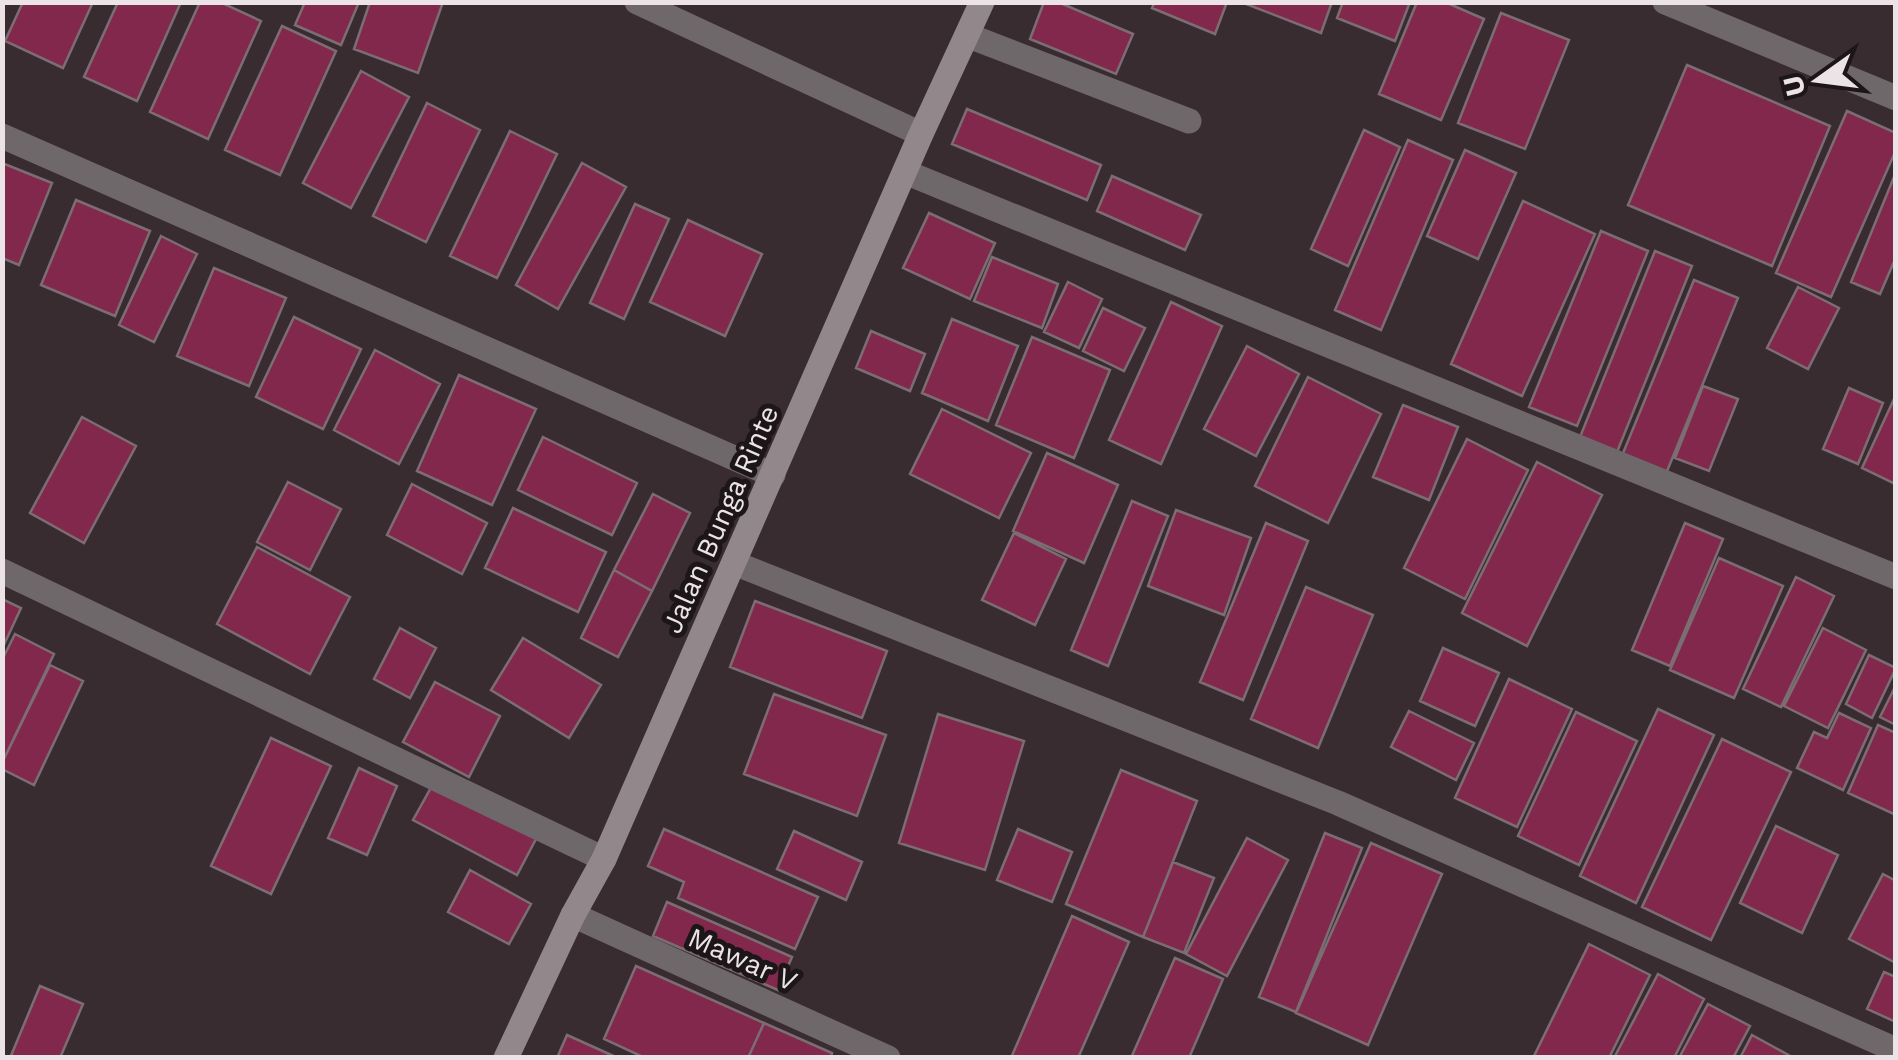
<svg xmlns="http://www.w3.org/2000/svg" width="1898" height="1060" font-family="'Work Sans',sans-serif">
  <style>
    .building { fill: #82284d; stroke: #7b6d71; stroke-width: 2.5 }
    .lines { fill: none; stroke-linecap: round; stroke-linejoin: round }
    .lane { stroke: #6f686a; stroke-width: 25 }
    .street { stroke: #6f686a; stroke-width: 25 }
    .secondary { stroke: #92878a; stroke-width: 25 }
    .labels { text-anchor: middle; stroke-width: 10; stroke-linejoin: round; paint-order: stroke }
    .street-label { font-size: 28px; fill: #ebe3e5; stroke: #1c1618 }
  </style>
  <rect width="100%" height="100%" fill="#392c30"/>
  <path class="building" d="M23,2h70l-30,66 -58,-27z
    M118,2h63l-44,99 -53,-24z
    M200,2h20l41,19 -53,118 -58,-27z
    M305,2h54l-18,43 -46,-20z
    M370,2h73l-25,71 -64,-24z
    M1044,2h14l75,32 -17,40 -86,-35z
    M1155,2h72l-12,32 -63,-26z
    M1241,2h91l-11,31z
    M1343,2h67l-15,39 -58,-23z
    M1417,2h28l39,17 -43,101 -62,-26z
    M1501,13l68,27 -44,109 -67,-26z
    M282,26l54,25 -56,124 -55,-25z
    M1687,65l143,61 -58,140 -144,-61z
    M361,71l48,26 -58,111 -48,-25z
    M427,103l53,27 -54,112 -53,-26z
    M967,109l134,56 -14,35 -135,-56z
    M1847,111l49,22v17l-65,147 -55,-24z
    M1364,130l36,17 -52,119 -37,-17z
    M510,131l47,23 -60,124 -47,-22z
    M1408,140l45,20 -72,170 -46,-20z
    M1465,150l51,23 -38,86 -51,-23z
    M2,163l50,20 -33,82 -17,-7z
    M582,163l44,24 -68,122 -42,-24z
    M1896,172v85l-16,37 -29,-12z
    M1112,176l89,39 -16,35 -88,-39z
    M76,200l74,31 -35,85 -74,-31z
    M1523,201l72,33 -73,162 -71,-32z
    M635,204l34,15 -45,100 -34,-16z
    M929,213l66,30 -25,56 -67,-31z
    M688,220l74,34 -37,82 -75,-34z
    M1601,231l47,20 -71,175 -48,-19z
    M161,236l36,18 -43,88 -35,-17z
    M1655,251l37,15 -75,186 -37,-15z
    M992,257l66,27 -16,44 -68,-27z
    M214,268l72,30 -37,88 -72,-30z
    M1694,280l44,18 -73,178 -44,-18z
    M1068,282l34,17 -23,49 -35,-16z
    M1798,287l41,21 -31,61 -41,-21z
    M1171,302l51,24 -61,138 -52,-24z
    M1103,308l42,20 -21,43 -41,-20z
    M294,317l67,32 -38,80 -67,-32z
    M952,319l66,27 -30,75 -66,-28z
    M871,331l54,23 -15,37 -54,-23z
    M1032,337l78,33 -36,88 -78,-33z
    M1247,346l52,28 -43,82 -52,-27z
    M375,350l65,34 -41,80 -65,-34z
    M459,375l77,34 -44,96 -75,-34z
    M1308,377l73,37 -53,109 -73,-37z
    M1703,386l35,13 -29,72 -34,-13z
    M1849,388l34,15 -25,61 -35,-15z
    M1894,399l2,80 -3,4 -31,-15z
    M1403,405l55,22 -29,73 -56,-23z
    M942,409l89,44 -32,65 -89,-44z
    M82,417l54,29 -52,97 -54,-30z
    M543,437l94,46 -25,52 -94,-45z
    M1467,439l61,31 -63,129 -61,-31z
    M1047,453l71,32 -34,78 -71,-32z
    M1537,462l65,33 -75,151 -65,-33z
    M288,482l53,27 -31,61 -53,-28z
    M412,484l75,39 -25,51 -75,-39z
    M653,494l37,19 -38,78 -38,-21z
    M1132,501l36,15 -60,150 -37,-16z
    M513,508l93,44 -28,60 -93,-44z
    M1176,510l75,28 -27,77 -76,-29z
    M1266,523l42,18 -65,159 -43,-18z
    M1685,523l38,16 -53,127 -38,-16z
    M1014,533l52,26 -31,66 -53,-25z
    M257,547l93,50 -40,77 -93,-50z
    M1719,558l64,28 -49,112 -64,-28z
    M614,570l38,21 -34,66 -37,-19z
    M1796,577l38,19 -53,111 -38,-18z
    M1306,587l67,28 -55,133 -67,-29z
    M2,599l19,9 -19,41z
    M755,601l132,50 -25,67 -132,-51z
    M400,628l36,20 -26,50 -36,-19z
    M1823,628l43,22 -38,78 -44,-22z
    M15,634l39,20 -52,109v-103z
    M523,638l78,47 -32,53 -78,-48z
    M1443,648l56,25 -24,53 -55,-25z
    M1869,655l27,13 -24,50 -26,-14z
    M50,665l33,16 -49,104 -32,-16v-6z
    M1509,679l63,30 -55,118 -62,-29z
    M435,682l65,34 -31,61 -66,-35z
    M1896,685v40l-16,-8z
    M774,694l112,41 -29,81 -113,-42z
    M1658,709l56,26 -78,168 -56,-27z
    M1409,711l65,32 -18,37 -65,-33z
    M1576,712l61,29 -58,124 -61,-29z
    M1839,713l32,15 -28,62 -46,-22 17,-36 13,6z
    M938,714l86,27 -39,129 -86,-27z
    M1878,725l18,8v82l-48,-22z
    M271,738l60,28 -60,128 -60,-28z
    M1722,739l69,33 -80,168 -69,-33z
    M359,768l38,18 -30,69 -39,-17z
    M1121,770l76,31 -54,136 -77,-33z
    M433,784l103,55 -19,36 -104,-55z
    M1776,826l62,29 -36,78 -62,-30z
    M664,829l154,68 -23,52 -117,-51 6,-16 -36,-16z
    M1018,829l54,23 -20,50 -55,-22z
    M794,831l68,31 -16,38 -69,-31z
    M1325,833l37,15 -66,164 -37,-15z
    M1247,838l41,22 -61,116 -41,-22z
    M1371,843l71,31 -74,171 -72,-32z
    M1173,862l41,16 -30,75 -41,-16z
    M470,870l61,34 -22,40 -61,-32z
    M1883,874l13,7v82l-47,-24z
    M667,902l125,55 -14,33 -125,-54z
    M1072,916l57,26 -51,116h-67z
    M1589,944l61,31 -41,83h-76z
    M1175,958l48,21 -34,79h-58z
    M636,966l128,57 -16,35h-103l-41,-19z
    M1884,972l12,5v45l-29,-13z
    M1658,974l46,25 -30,59h-60z
    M40,986l43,18 -23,54h-50z
    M1708,1004l42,22 -17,32h-54z
    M764,1023l68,30 -1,5h-83z
    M567,1035l51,23h-61z
    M1752,1035l42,23h-54z"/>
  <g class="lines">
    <path class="lane" d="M637,2l284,132
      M969,36l220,85"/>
    <path class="street" d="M1665,2l231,96
      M2,136l771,339
      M905,172l991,405
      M734,563l604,240 549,243
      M2,571l602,288
      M573,915l315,143"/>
    <path class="secondary" d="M506,1058l67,-143 31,-56 317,-725 61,-132"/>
  </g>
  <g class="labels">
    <g class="street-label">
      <text transform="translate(720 519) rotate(-66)" y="10">Jalan Bunga Rinte</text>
      <text transform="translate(743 959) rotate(24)" y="10">Mawar V</text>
    </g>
  </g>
  <rect width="1898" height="1060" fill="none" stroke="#ebe3e5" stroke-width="10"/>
  <g transform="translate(1818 80) rotate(256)" stroke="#1c1618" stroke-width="8" paint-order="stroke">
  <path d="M0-8L18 38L0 25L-18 38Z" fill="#ebe3e5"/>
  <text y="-15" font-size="28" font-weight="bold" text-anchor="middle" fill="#ebe3e5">U</text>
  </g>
</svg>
